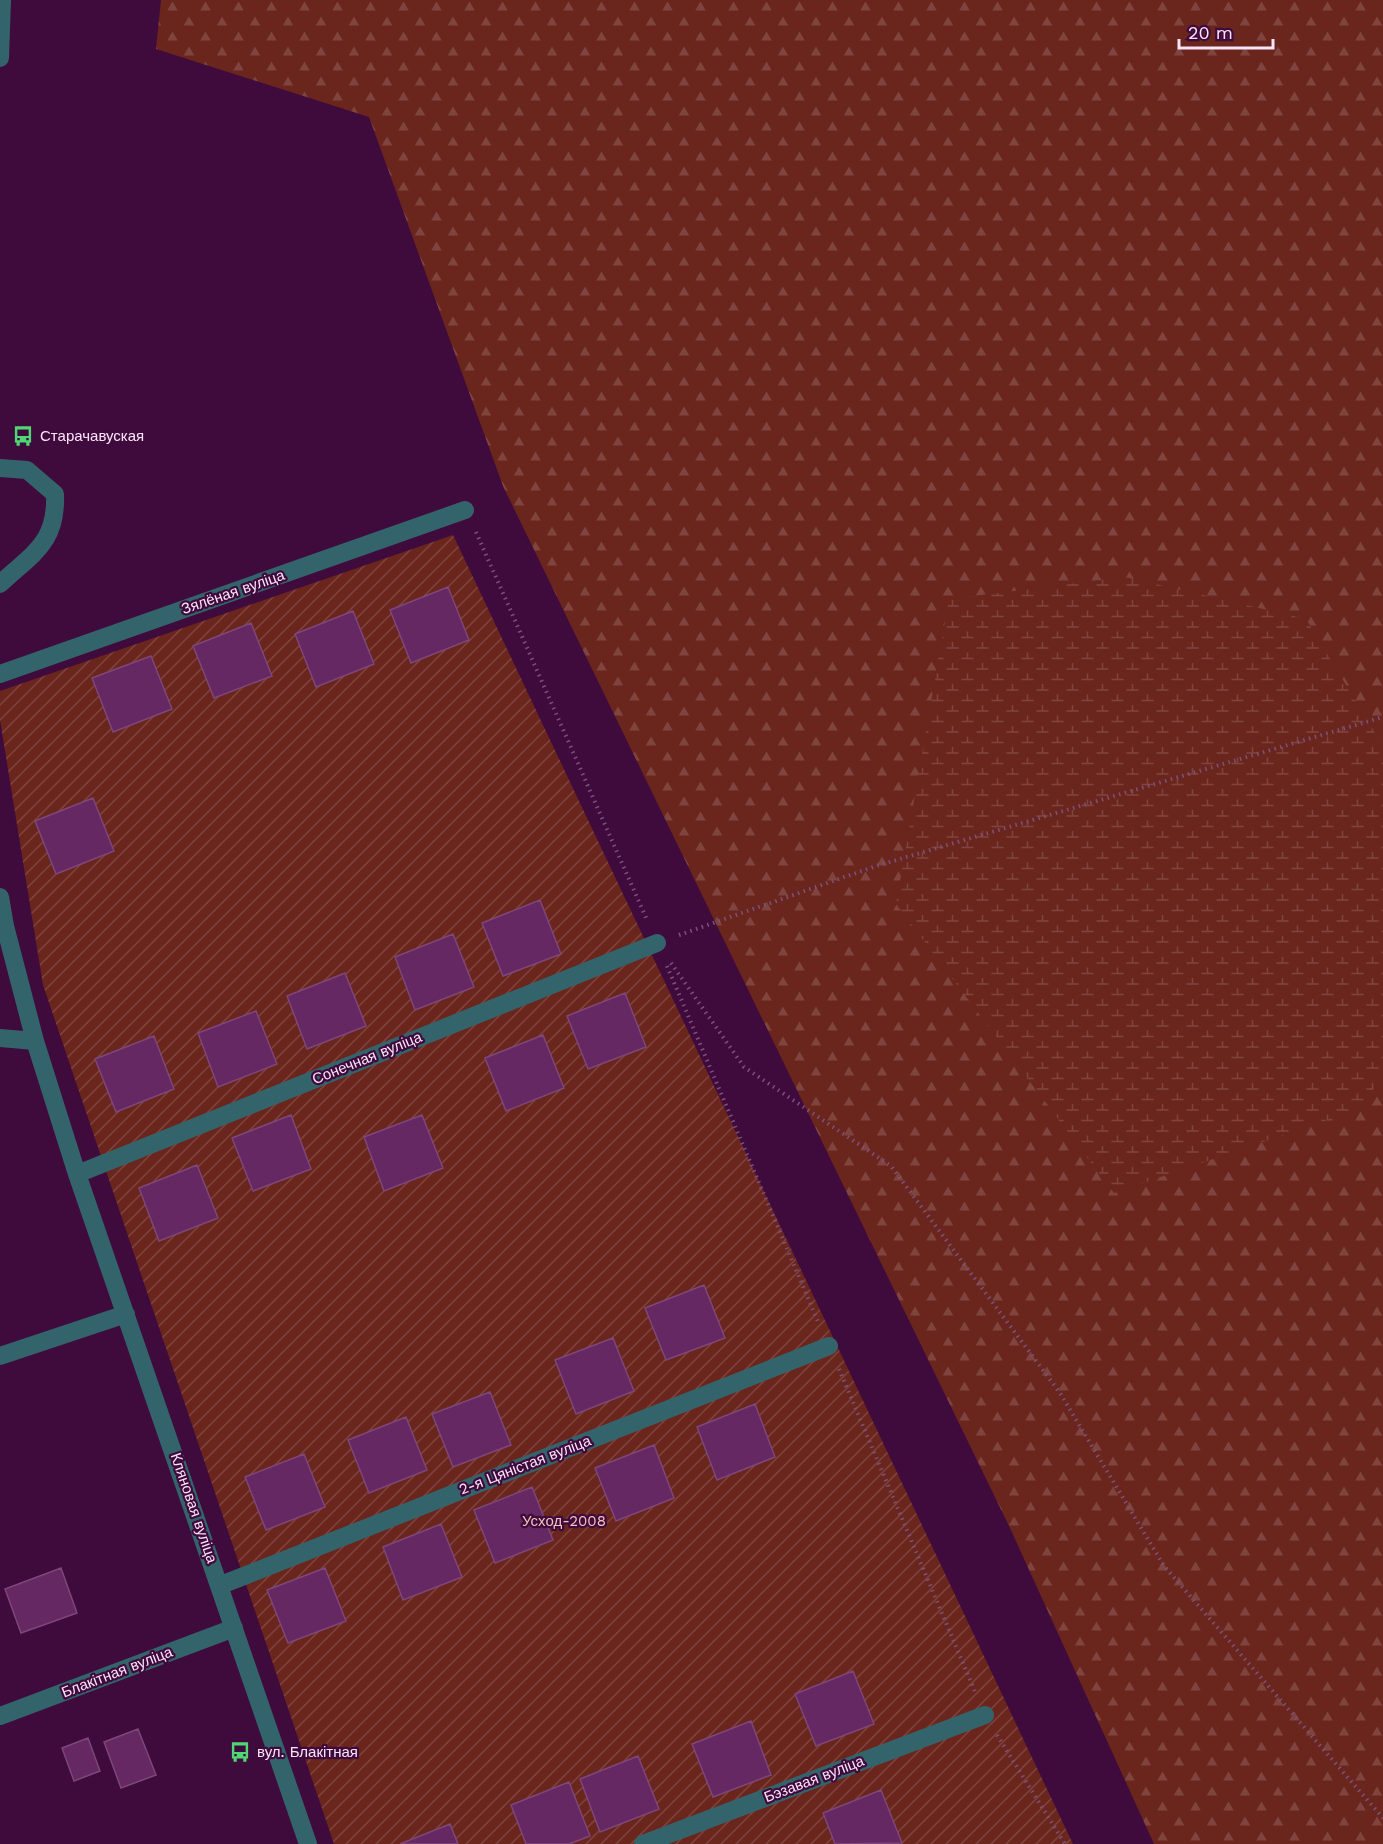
<svg xmlns="http://www.w3.org/2000/svg" width="1383" height="1844" font-family="'Work Sans',sans-serif">
  <style>
    .forest { fill: url(#forest-firs) }
    .wetland { fill: url(#wetland-marsh) }
    .garden { fill: url(#garden-furrows) }
    .building { fill: #652862; stroke: #7d477a; stroke-width: 1.5 }
    .lines { fill: none; stroke-linecap: round; stroke-linejoin: round }
    .path { stroke: #7c517a; stroke-width: 4; stroke-dasharray: 1.5 4.5; stroke-linecap: butt }
    .minor { stroke: #34646b; stroke-width: 18 }
    .labels { text-anchor: middle; stroke-width: 4.5; stroke-linejoin: round; paint-order: stroke }
    .poi-label { font-size: 15px; fill: #fde4fa; stroke: #3e0b3c; text-anchor: start }
    .street-label { font-size: 15px; fill: #fde4fa; stroke: #3e0b3c }
    .park-label { font-size: 15px; fill: #f4c2ba; stroke: #3e0b3c }
  </style>
  <defs>
    <pattern id="forest-firs" width="22" height="20" patternUnits="userSpaceOnUse" patternTransform="scale(1.5)"><rect width="22" height="20" fill="#6a251d"/><path d="M5 1l3.5 6h-7zM16 11l3.5 6h-7z" fill="#80443f"/></pattern>
    <pattern id="wetland-marsh" width="20" height="14" patternUnits="userSpaceOnUse" patternTransform="scale(1.5)"><rect width="20" height="14" fill="#6a251d"/><path d="M1 5h8M5 5V1M11 12h8M15 12V8" fill="none" stroke="#80443f"/></pattern>
    <pattern id="garden-furrows" width="10" height="10" patternUnits="userSpaceOnUse" patternTransform="scale(1.5)"><rect width="10" height="10" fill="#6a251d"/><path d="M-1 1l2-2M0 10L10 0M9 11l2-2" fill="none" stroke="#80443f"/></pattern>
  </defs>
  <rect width="100%" height="100%" fill="#3e0b3c"/>
  <path class="forest" d="M161,0h1222v1844h-229l-144,-316 -507,-1042 -134,-369 -213,-68z"/>
  <path class="wetland" d="M1125,577l181,42 77,127v330l-24,33 -245,84 -218,-289 53,-305z"/>
  <path class="garden" d="M453,535l620,1309h-739l-291,-859 -43,-265v-29z"/>
  <path class="building" d="M448,587l21,53 -58,23 -21,-53z
    M353,611l21,53 -58,23 -21,-53z
    M251,623l21,53 -58,22 -21,-52z
    M151,656l21,53 -59,23 -21,-54z
    M93,798l21,53 -58,23 -21,-53z
    M540,900l21,54 -58,22 -21,-53z
    M453,934l21,53 -59,23 -20,-53z
    M345,973l21,53 -59,23 -20,-53z
    M625,993l21,54 -58,22 -21,-53z
    M256,1011l21,53 -59,23 -20,-54z
    M543,1035l21,53 -58,23 -21,-53z
    M154,1036l20,53 -58,23 -21,-53z
    M291,1115l20,54 -58,22 -21,-53z
    M422,1115l21,53 -59,23 -20,-54z
    M197,1165l21,53 -59,23 -20,-53z
    M704,1285l21,53 -59,22 -21,-52z
    M613,1338l21,53 -58,23 -21,-54z
    M490,1392l21,53 -58,22 -21,-53z
    M755,1404l20,53 -58,23 -20,-53z
    M406,1417l21,53 -58,23 -21,-53z
    M654,1445l20,53 -58,23 -21,-53z
    M304,1454l21,53 -59,23 -21,-53z
    M532,1487l21,53 -58,23 -21,-53z
    M441,1524l21,53 -59,23 -20,-53z
    M61,1568l16,45 -56,20 -16,-44z
    M325,1568l21,53 -58,22 -21,-53z
    M853,1671l21,53 -58,22 -21,-52z
    M751,1721l20,54 -58,22 -21,-53z
    M138,1729l18,46 -35,13 -17,-46z
    M88,1738l12,33 -26,10 -12,-33z
    M638,1756l21,53 -59,23 -20,-53z
    M569,1782l21,54 -21,8h-43l-15,-39z
    M881,1790l21,53 -67,1 -12,-31z
    M450,1824l8,20h-58z"/>
  <g class="lines">
    <path class="path" d="M476,532l171,388
      M679,935l197,-69 507,-149
      M671,963l73,104 147,99 169,227 104,173 219,252
      M667,966l152,358
      M839,1369l137,325
      M997,1735l68,109"/>
    <path class="minor" d="M0,58l2,-58
      M0,468l27,2 28,24c2,49 -22,59 -55,90
      M0,674l465,-164
      M0,897l5,29 30,115 42,133 231,670
      M0,1038l35,3
      M77,1174l580,-231
      M0,1356l126,-42
      M221,1585l608,-239
      M0,1716l234,-88
      M643,1844l342,-129"/>
  </g>
  <defs>
    <g id="bus-bare" transform="scale(1.62)"><path d="M-5-6H5V4H4V6H2V4H-2V6H-4V4H-5ZM-3.5-4V0h7V-4ZM-3.5 1.2v1.5H-2V1.2ZM2 1.2v1.5H3.5V1.2Z" fill="#50d674" stroke="#3e0b3c" stroke-width="2.5" paint-order="stroke"/></g>
  </defs>
  <g fill-rule="evenodd">
    <use href="#bus-bare" x="23" y="436"/>
    <use href="#bus-bare" x="240" y="1752"/>
  </g>
  <g class="labels">
    <g class="poi-label">
      <text x="40" y="441">Старачавуская</text>
      <text x="257" y="1757">вул. Блакітная</text>
    </g>
    <g class="street-label">
      <text transform="translate(233 592) rotate(-19)" y="5">Зялёная вуліца</text>
      <text transform="translate(367 1058) rotate(-22)" y="5">Сонечная вуліца</text>
      <text transform="translate(525 1465) rotate(-21)" y="5">2-я Цяністая вуліца</text>
      <text transform="translate(194 1508) rotate(71)" y="5">Кляновая вуліца</text>
      <text transform="translate(117 1672) rotate(-21)" y="5">Блакітная вуліца</text>
      <text transform="translate(814 1779) rotate(-21)" y="5">Бэзавая вуліца</text>
    </g>
    <g class="park-label">
      <text x="564" y="1526">Усход-2008</text>
    </g>
  </g>
  <path d="M1179 39v9h94v-9" fill="none" stroke="#fde4fa" stroke-width="3"/>
  <text x="1188" y="39" font-size="18" fill="#fde4fa" stroke="#3e0b3c" stroke-width="4.5" paint-order="stroke">20 m</text>
</svg>
